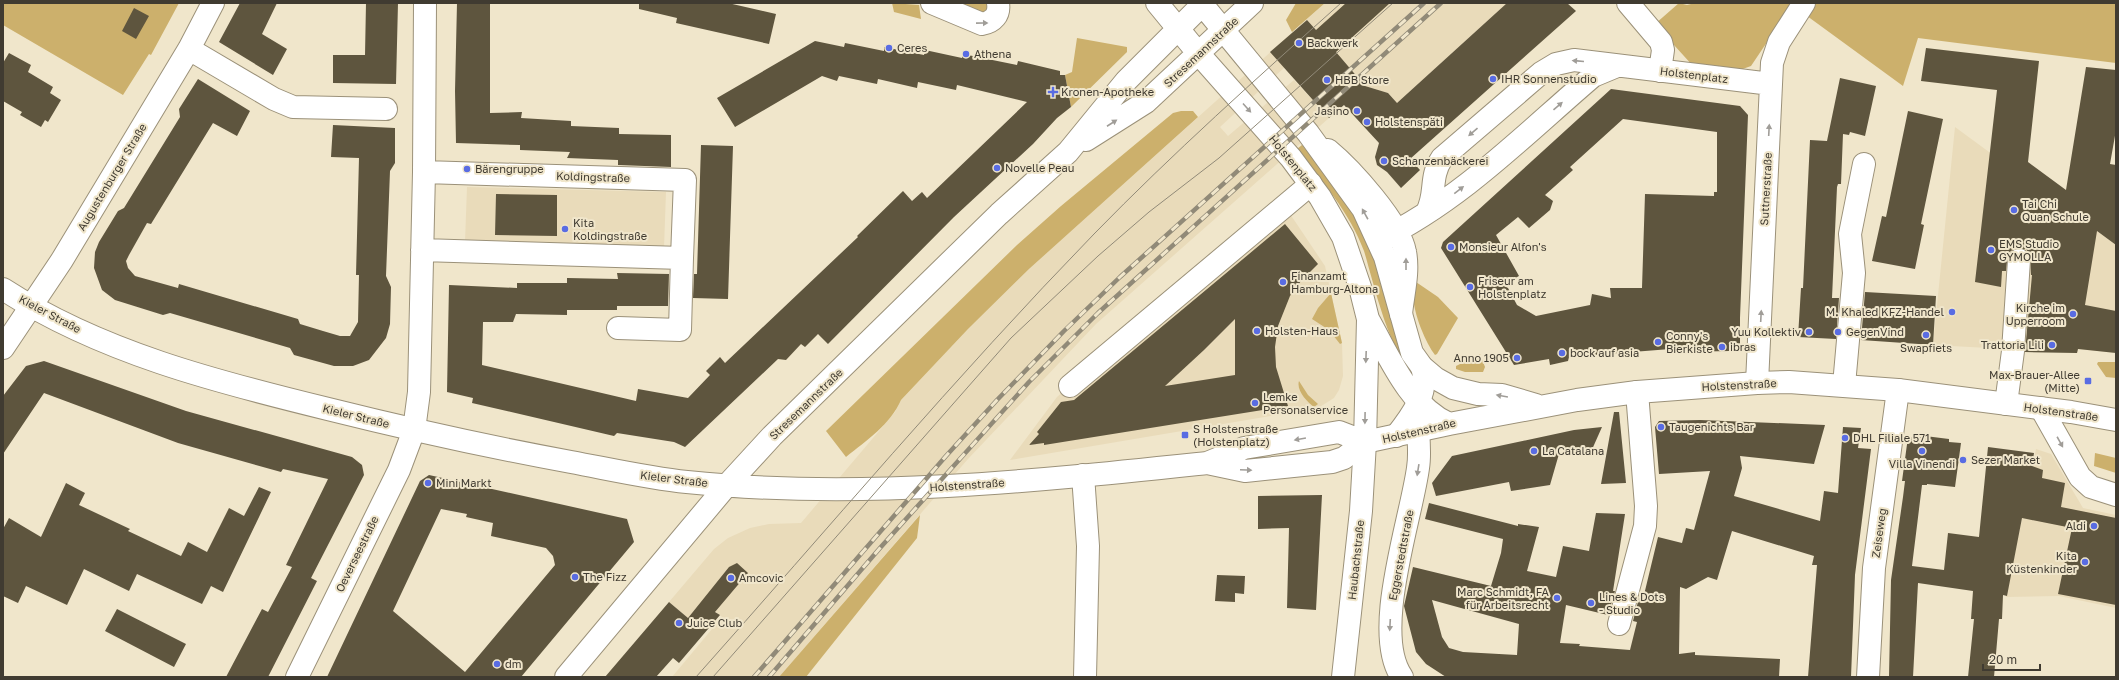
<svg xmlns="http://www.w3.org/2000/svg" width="2119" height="680" font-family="'Golos Text',sans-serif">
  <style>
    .built { fill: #e9dbba }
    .green { fill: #ccb06c }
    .building { fill: #5e553e; fill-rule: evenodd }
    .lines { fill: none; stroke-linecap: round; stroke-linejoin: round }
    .minor-casing { stroke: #9b9179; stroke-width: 24 }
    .major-casing { stroke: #9b9179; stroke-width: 24 }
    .minor { stroke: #fff; stroke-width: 22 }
    .major { stroke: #fff; stroke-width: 22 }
    .tram { stroke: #918a78; stroke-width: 1 }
    .rail-casing { stroke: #918a78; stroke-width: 4.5 }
    .rail { stroke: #f0e6cb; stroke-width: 3; stroke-dasharray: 9; stroke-linecap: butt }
    .oneway { fill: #a09d98 }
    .poi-dot { fill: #596ce3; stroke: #f0e6cb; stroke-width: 1.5 }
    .labels { text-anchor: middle; stroke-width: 4; stroke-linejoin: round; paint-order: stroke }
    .poi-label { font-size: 11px; fill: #403b31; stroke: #f0e6cb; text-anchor: start }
    .street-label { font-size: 11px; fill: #403b31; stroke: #f0e6cb }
  </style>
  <rect width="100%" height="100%" fill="#f0e6cb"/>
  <path class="built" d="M1325,3h182l-110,100 -9,-10 -23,-7 -58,-66 -15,13 -7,34 -65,60 8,9 66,-56 35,38 -233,206 -128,135 -189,218h-107l50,-60 -19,-16 -15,17 -19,-16 45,-53 14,-11 22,-10 19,-4 32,-1 94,-111 6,-12 67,-71 61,-60z
    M1955,127l161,118v108l-38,-4 -1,4 -144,-8z
    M467,187l199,5 -2,56 -199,-6z
    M1280,199l45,67 17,77 1,33 -4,14 -5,8 -16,10 -308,52 47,-63z
    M2036,449l15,5 32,54 33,7v93l-57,-12 -53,1z"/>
  <path class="green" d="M3,3h176l-28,52 -2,-1 -26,41 -120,-70z
    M892,3l27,2 2,14 -27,-7z
    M958,3h29l2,6 -7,5z
    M1296,3h29l-33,29 -6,-12z
    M1679,3l8,2 8,-2h421v60l-198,-25 -15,48 -111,-81 -41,61 -14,5 -44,-5 -38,-42z
    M1077,38l50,9v5l-56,55 -6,-32 7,-3z
    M1181,111h12l5,6 -169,152 -61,60 -67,71c-11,25 -34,40 -55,57l-20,-26 191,-186 44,-39 112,-93z
    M1302,145l51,62 26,51 23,96c-14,-9 -32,-84 -38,-103 -14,-38 -42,-70 -67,-102z
    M1416,282l22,15 20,21 -21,36 -2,1c-11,-14 -29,-58 -19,-73z
    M1331,293l11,50 -2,1 -11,-14 -17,-11 6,-11z
    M1480,354l5,13 -2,5h-18l-9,-3v-3z
    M2098,362h18v16l-10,-1 -9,-13z
    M1299,381l9,14 10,9 -4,3c-7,-5 -18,-17 -15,-26z
    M2095,453l21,5v15l-22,-7z
    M920,515l-3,23 -111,139h-27z"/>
  <path class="building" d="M240,3h37l-15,31 25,15 -14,26 -54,-33z
    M366,3h32l-2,81 -63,-1v-28h32z
    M457,3h33v110l32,-1 -1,6 50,3v5l48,2v6l52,1v32l-53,-2v-5l-51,-2 3,-6 -50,-2v-5l-64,-2 -1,-52z
    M639,3h89l48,11 -7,30 -93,-21 1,-5 -38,-9z
    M1346,3h44l-54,49 29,34 23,7 9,10 110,-100h60l9,8 -166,148 10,11 -19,18 -14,-16 -10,-7 -2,-8 4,-14 -35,-38 -15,13 -59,-66 37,-32 9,10z
    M134,8l15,8 -13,23 -14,-8z
    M815,41l29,6 1,-4 39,8v-4l40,8 1,-5 37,8 1,-4 54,11 1,-4 42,10v4h5l6,32 -14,11 -24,26 -79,73 -126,127 -10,-10 -13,13 -4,-3 -15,16 -8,-1 -93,88 -11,-5 -57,-9 -3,3 -142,-33 1,-5 -26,-6 2,-107 68,3v-5h50v-5l51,1 -1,-6 52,1 -1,32h-51v4h-50v5l-51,-1 -3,8h-30l-1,43 154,36 2,-12 50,9 22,-23 -4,-4 14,-14 5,6 133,-126 -1,-1 46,-45 9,10 10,-9 5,6 100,-96 -70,-17 -1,5 -38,-8 -1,6 -39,-9 -1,5 -38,-8 -2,5 -15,-5 -87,51 -18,-29z
    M1926,48l113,13 -11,101 38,28 20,-123 30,3v60l-6,34 6,1v80l-19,-14 -12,74 31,6v42l-38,-4 -1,4 -52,-1 7,-77h-1l-1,-20 -4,-6h-12l-6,4 -2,18h-4l-1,16 -26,-5 22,-192 -76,-9z
    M9,53l22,12 -3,7 25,15 -3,6 11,7 -13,22 -3,-2 -4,7 -21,-12 2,-3 -19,-11v-38z
    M1840,78l36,8 -11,50 -15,-4 -1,3 -6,-1 -2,50h-3l-1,3 -5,111h7l-3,41 -38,-2 3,-49h2l7,-148 17,1z
    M198,79l52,32 -13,25 -24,-13 -62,101 -4,-1 -18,32 -3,6 2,7 7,8 43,12 1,-4 119,35 2,5 23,7 17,5h10l8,-14 1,-47h-3l3,-117 -28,-1 2,-32 62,3v35l-5,8 -4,105 5,11 -1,37 -4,14 -17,22 -16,6h-19l-40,-11 -4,-7 -58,-17 -62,-18 -7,2 -48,-15 -13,-10 -8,-22 1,-16 4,-10 19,-31 6,-3 56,-91 -1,-8z
    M1611,89l129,17 8,9 -8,203v31l-11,-1v3l-45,1 -1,-4 -114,9 -1,4 -18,4 -1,-6 -35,6 -73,-117 2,-6zM1623,119l94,13v60h-3v4l-69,-2 -3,94h-32l1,10 -19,-4 -2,11 -54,11 -19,-11 -9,-17 -6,-3 17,-9 -23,-41 22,-18 11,11 21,-18 3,-9 -8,-6 28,-25 -3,-3z
    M1908,111l35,8 -22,105 3,1 -9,44 -43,-8 10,-45 4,1z
    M701,145l32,1 -5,153 -35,-1 1,-24h3z
    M496,194l61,1v41l-62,-1z
    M1285,224l33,40 -17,17 -11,15 -12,30 -3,21 1,20 12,39 -244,39v-2l-15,2 10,-11 -2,-2 24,-30 13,-2zM1235,319v56l-70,11 39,-36z
    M1865,292l71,4 -3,49 -72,-5z
    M44,361l142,50 166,46 10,8 2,10 -53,103 6,3 -49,96h-42l36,-68 6,3 24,-45 -6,-2 42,-86 -45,-10 -2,3 -103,-29 -134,-50 -41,61v-58l23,-30z
    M1614,412h5l7,71 -25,1z
    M1700,420l125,5 -11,39 -74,-8 2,12 -8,28 86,25 4,-30 14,2 5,-66 18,1 -3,20 13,1 -16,126 -4,102h-43l9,-112h-5l2,-9 -82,-25 -15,49 -9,-3 -22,12 -6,-2 -1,67 16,-2v3l85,4 -1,18h-333l-20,-13 -10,-12 -12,-46 9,-39 78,19 10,-33 2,-14 -78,-20 4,-16 89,23v-2l21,3 -12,44 29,6 7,-31 26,5 7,-38 29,1 -12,77h2l-7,24 -42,-10 -6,38 20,1 -1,2 51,4 7,-28 -4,-1 6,-23 4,1 15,-62 24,6 4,-15 8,2 16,-59 -51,3 -4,-47 4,-6zM1432,600l87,24 -2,31 -54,-3 -14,-4 -7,-11z
    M1602,427l-12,27 -29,-7 -11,38 -39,6 -2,-9 -73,14 -4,-13 20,-27 122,-26z
    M1917,435l32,4v3l12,1 -6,44 -28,-3v1h-5l-10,81 32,4 4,-37 31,4 9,-90 46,6 -2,13 11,4 -1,8 23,5 -4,24 55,11v87l-58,-11 14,-66 -50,-10 -15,78 -4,-1 -1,24h-3l-5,58h-26l6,-58h-3l2,-28 -55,-8 -5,94h-24l2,-97 12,-83 2,-16h-3l6,-44 8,1z
    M429,475l198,44 7,23 -113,135h-194l93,-196zM441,509l26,5 -1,3 27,6 -2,13 55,12 7,8 2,9 -90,107 -72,-61z
    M66,483l19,10 -6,12 51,24 -2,2 53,25 7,-14 19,10 22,-44 15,8 15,-29 12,5 -48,100 -12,-6 -9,18 -65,-30 -8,17 -45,-22 -17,36 -41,-19 -8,17 -15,-7v-67l6,-11 32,19z
    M1322,495l-6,115 -29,-2 2,-80 -31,1v-33z
    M737,563l11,10 -33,39 5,3 -41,48 -6,-5 -17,19h-51l64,-75 19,16 41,-51z
    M1217,575l28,1 -1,18 -9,-1v9l-20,-1z
    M117,609l69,35 -12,23 -69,-36z"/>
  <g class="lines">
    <g class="minor-casing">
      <path id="minor" d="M932,3l50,21c11,-2 18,-9 16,-21
        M1628,3l33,39 2,8 -3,21
        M189,49l85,50 19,8 93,2
        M1328,150c23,19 72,73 77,102 4,20 -2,42 -4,62
        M1427,212c10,-19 2,-34 15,-54l99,-85 15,-9 18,-4 197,24
        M1379,240c81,-39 146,-106 214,-164l24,-10
        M422,250l260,8 3,-78 -261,-8
        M618,328l62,2 2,-72
        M3,348l59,-88 127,-211 24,-46
        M1757,383l15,-320 7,-21 25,-39
        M1844,385l10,-112 -4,-39 14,-70
        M1070,386l241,-202
        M2006,404l7,-53 6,-91
        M2041,408l39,69 11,10 25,8
        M1396,436c15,-19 34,-44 26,-69
        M1083,475l5,71 -3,131
        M1619,624l26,-98 1,-20 -9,-114
        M297,677l102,-207 15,-40 5,-38 5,-220 1,-169
        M1343,677l18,-166 4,-69
        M1402,677c-31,-44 9,-157 16,-209 2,-12 1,-25 0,-37
        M1868,677l6,-109 24,-178"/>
    </g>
    <g class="major-casing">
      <path id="major" d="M1157,3l41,50 93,105 29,39 23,40 17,50 8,32 -3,123
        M1201,3l107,130 55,76 22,48 27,96 10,14 13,11 18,10 25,6 24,1 34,10
        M1086,140l60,-38 106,-99
        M3,289c97,63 214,93 325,120 80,20 161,38 243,53 38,7 77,16 116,20 173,18 348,-1 520,-19l37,-15 95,-16 26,10
        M1368,319c21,37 40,86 81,105
        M1207,463l38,8 87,-9 12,-4 21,-16 84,-18 128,-24 60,-8 120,-9 32,-1 109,8 173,22 45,8
        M566,677l161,-192 45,-49 227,-222 69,-62 58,-71 78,-78"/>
    </g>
    <use href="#minor" class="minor"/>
    <use href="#major" class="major"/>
    <path class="tram" d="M696,677c132,-148 260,-301 398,-443 79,-81 163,-156 247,-231
      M713,677l298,-339 87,-82 51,-44 70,-54 174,-155"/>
    <g class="rail-casing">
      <path id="rail" d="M754,677l192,-221 51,-56 67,-69 56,-54 304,-274
        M769,677l111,-129 149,-166 69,-69 343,-310"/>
    </g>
    <use href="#rail" class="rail"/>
  </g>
  <defs><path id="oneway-solid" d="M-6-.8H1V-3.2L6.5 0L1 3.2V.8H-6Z"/></defs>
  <g class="oneway">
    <use href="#oneway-solid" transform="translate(982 23) rotate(-1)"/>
    <use href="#oneway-solid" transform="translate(1578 61) rotate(-175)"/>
    <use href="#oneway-solid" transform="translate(1558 106) rotate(-41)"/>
    <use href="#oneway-solid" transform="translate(1247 108) rotate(48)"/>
    <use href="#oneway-solid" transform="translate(1112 123) rotate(-33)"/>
    <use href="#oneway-solid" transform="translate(1769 130) rotate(-87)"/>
    <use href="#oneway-solid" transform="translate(1473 132) rotate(139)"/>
    <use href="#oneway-solid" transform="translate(1459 190) rotate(-38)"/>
    <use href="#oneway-solid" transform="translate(1365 214) rotate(-119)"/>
    <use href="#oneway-solid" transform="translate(1406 264) rotate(-90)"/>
    <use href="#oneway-solid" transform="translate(1761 316) rotate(-87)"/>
    <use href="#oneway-solid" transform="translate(1366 357) rotate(92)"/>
    <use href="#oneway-solid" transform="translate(1502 396) rotate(-170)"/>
    <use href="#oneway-solid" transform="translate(1365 418) rotate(91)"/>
    <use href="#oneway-solid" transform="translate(1300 439) rotate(170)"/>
    <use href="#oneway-solid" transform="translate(2060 442) rotate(61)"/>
    <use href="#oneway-solid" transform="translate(1246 470) rotate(2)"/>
    <use href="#oneway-solid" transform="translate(1418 470) rotate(99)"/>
    <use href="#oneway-solid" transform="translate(1390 625) rotate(93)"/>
  </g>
  <g class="poi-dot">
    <circle cx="1299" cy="43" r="4"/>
    <circle cx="889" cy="48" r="4"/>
    <circle cx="966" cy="54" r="4"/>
    <circle cx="1493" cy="79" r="4"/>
    <circle cx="1327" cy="80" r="4"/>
    <path d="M1051 86h4v4h4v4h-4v4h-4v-4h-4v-4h4z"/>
    <circle cx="1357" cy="111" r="4"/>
    <circle cx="1367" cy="122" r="4"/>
    <circle cx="1384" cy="161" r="4"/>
    <circle cx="997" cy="168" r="4"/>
    <circle cx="467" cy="169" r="4"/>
    <circle cx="2014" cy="210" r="4"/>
    <circle cx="565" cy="229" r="4"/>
    <circle cx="1451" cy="247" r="4"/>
    <circle cx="1991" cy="250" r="4"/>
    <circle cx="1283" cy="282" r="4"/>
    <circle cx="1470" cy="287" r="4"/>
    <circle cx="1952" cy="312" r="4"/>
    <circle cx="2073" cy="314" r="4"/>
    <circle cx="1257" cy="331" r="4"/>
    <circle cx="1809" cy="332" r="4"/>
    <circle cx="1838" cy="332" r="4"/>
    <circle cx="1926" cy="335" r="4"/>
    <circle cx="1658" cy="342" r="4"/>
    <circle cx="2052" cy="345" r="4"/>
    <circle cx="1722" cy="347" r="4"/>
    <circle cx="1562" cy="353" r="4"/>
    <circle cx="1517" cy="358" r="4"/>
    <rect x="2084" y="377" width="8" height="8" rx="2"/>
    <circle cx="1255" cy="403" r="4"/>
    <circle cx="1661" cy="427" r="4"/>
    <rect x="1181" y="431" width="8" height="8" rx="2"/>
    <circle cx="1845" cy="438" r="4"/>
    <circle cx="1534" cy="451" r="4"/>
    <circle cx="1922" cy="451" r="4"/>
    <circle cx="1963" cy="460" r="4"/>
    <circle cx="428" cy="483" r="4"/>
    <circle cx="2094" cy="526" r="4"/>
    <circle cx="2085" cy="562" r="4"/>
    <circle cx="575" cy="577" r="4"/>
    <circle cx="731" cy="578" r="4"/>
    <circle cx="1557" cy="598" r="4"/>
    <circle cx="1591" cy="603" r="4"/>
    <circle cx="679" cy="623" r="4"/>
    <circle cx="497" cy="664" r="4"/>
  </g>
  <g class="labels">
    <g class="poi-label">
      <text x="1307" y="47">Backwerk</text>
      <text x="897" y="52">Ceres</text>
      <text x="974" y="58">Athena</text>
      <text x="1501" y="83">IHR Sonnenstudio</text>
      <text x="1335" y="84">HBB Store</text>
      <text x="1061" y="96">Kronen-Apotheke</text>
      <text x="1349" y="115" text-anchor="end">Jasino</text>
      <text x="1375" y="126">Holstenspäti</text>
      <text x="1392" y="165">Schanzenbäckerei</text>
      <text x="1005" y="172">Novelle Peau</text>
      <text x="475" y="173">Bärengruppe</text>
      <text x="2022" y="208">Tai Chi<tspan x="2022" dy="13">Quan Schule</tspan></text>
      <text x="573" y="227">Kita<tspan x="573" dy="13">Koldingstraße</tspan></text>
      <text x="1999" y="248">EMS Studio<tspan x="1999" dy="13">GYMOLLA</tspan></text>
      <text x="1459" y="251">Monsieur Alfon's</text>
      <text x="1291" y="280">Finanzamt<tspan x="1291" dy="13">Hamburg-Altona</tspan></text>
      <text x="1478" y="285">Friseur am<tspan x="1478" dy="13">Holstenplatz</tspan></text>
      <text x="2065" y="312" text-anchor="end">Kirche im<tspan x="2065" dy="13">Upperroom</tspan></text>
      <text x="1944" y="316" text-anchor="end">M. Khaled KFZ-Handel</text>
      <text x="1265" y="335">Holsten-Haus</text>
      <text x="1801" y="336" text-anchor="end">Yuu Kollektiv</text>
      <text x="1846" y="336">GegenVind</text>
      <text x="1666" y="340">Conny's<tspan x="1666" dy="13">Bierkiste</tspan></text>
      <text x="2044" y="349" text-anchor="end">Trattoria Lili</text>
      <text x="1730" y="351">ibras</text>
      <text x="1926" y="352" text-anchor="middle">Swapfiets</text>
      <text x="1570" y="357">bock auf asia</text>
      <text x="1509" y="362" text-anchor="end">Anno 1905</text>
      <text x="2080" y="379" text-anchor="end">Max-Brauer-Allee<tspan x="2080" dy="13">(Mitte)</tspan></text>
      <text x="1263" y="401">Lemke<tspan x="1263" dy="13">Personalservice</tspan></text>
      <text x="1669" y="431">Taugenichts Bar</text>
      <text x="1193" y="433">S Holstenstraße<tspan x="1193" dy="13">(Holstenplatz)</tspan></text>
      <text x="1853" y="442">DHL Filiale 571</text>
      <text x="1542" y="455">La Catalana</text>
      <text x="1971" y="464">Sezer Market</text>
      <text x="1922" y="468" text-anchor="middle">Villa Vinendi</text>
      <text x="436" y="487">Mini Markt</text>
      <text x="2086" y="530" text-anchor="end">Aldi</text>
      <text x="2077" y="560" text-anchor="end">Kita<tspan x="2077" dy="13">Küstenkinder</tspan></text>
      <text x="583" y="581">The Fizz</text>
      <text x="739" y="582">Amcovic</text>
      <text x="1549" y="596" text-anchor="end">Marc Schmidt, FA<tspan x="1549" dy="13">für Arbeitsrecht</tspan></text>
      <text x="1599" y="601">Lines &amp; Dots<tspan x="1599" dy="13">- Studio</tspan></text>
      <text x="687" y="627">Juice Club</text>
      <text x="505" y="668">dm</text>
    </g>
    <g class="street-label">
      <text transform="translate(1201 52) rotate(-43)" y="4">Stresemannstraße</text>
      <text transform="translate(1694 75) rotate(7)" y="4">Holstenplatz</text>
      <text transform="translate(1293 163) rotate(51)" y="4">Holstenplatz</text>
      <text transform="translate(112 177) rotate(-59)" y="4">Augustenburger Straße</text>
      <text transform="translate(593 177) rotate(2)" y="4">Koldingstraße</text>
      <text transform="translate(1766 189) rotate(-87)" y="4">Suttnerstraße</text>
      <text transform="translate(50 314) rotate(28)" y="4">Kieler Straße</text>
      <text transform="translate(1739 385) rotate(-3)" y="4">Holstenstraße</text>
      <text transform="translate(806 404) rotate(-44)" y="4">Stresemannstraße</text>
      <text transform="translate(2061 412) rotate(8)" y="4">Holstenstraße</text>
      <text transform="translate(356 416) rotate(14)" y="4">Kieler Straße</text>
      <text transform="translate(1419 431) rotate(-13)" y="4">Holstenstraße</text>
      <text transform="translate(674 479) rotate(7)" y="4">Kieler Straße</text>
      <text transform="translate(967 485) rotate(-4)" y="4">Holstenstraße</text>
      <text transform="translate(1879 533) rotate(-82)" y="4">Zeiseweg</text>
      <text transform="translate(357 554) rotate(-64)" y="4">Oeverseestraße</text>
      <text transform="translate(1401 555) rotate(-79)" y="4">Eggerstedtstraße</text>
      <text transform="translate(1356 560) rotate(-84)" y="4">Haubachstraße</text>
    </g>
  </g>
  <rect width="2119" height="680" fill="none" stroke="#403b31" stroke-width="8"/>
  <path d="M1983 664v6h57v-6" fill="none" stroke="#403b31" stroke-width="2"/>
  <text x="1989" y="664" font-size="12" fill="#403b31" stroke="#f0e6cb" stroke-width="3" paint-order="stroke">20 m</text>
</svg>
